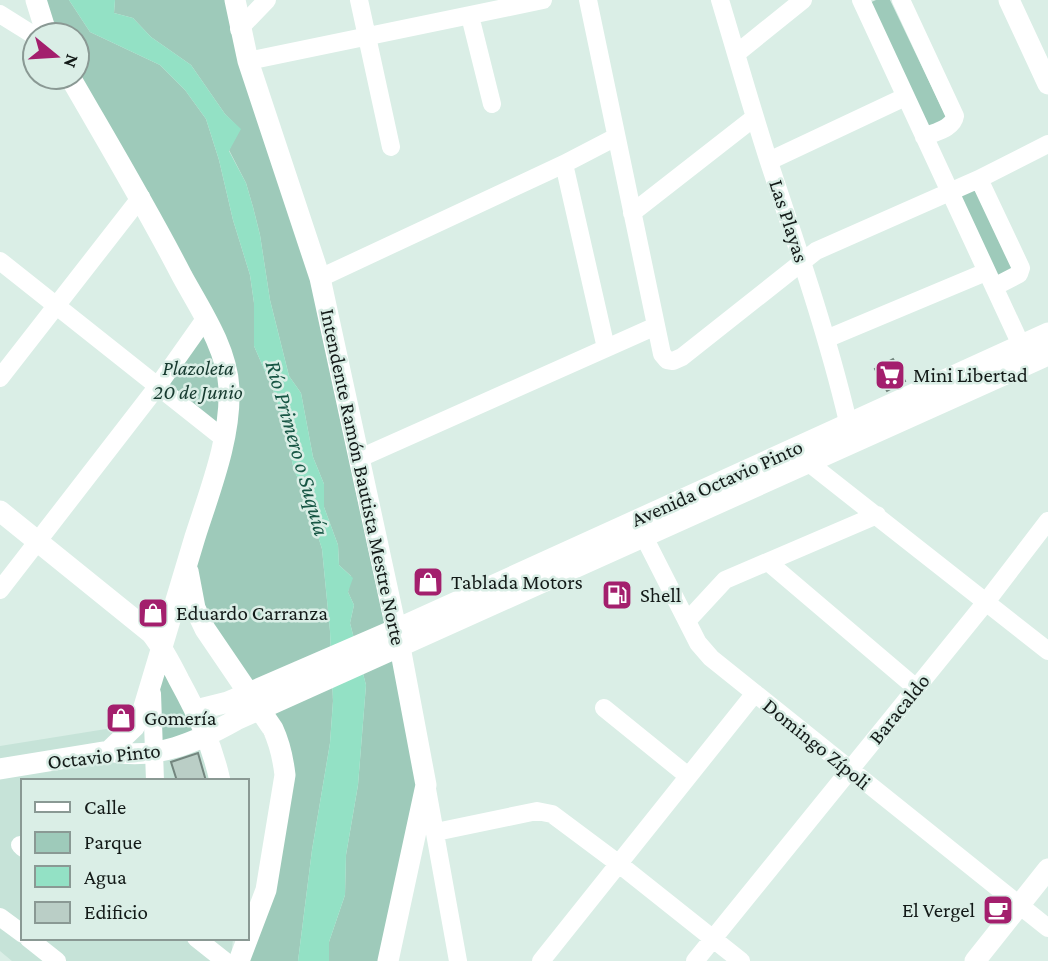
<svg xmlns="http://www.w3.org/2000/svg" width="1048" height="961" font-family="'Crimson Pro',serif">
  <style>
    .built { fill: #c6e3d8 }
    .green { fill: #9ecaba }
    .water { fill: #93e1c5 }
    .building { fill: #bacec6; stroke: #74867f; stroke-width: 2 }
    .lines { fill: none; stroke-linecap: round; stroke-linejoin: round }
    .minor { stroke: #fff; stroke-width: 18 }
    .major { stroke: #fff; stroke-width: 21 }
    .labels { text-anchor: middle; stroke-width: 5; stroke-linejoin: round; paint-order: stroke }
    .street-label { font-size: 21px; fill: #131a18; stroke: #daeee6 }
    .park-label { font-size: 21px; font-style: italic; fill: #15392e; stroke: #daeee6 }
    .poi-label { font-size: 21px; fill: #131a18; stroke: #daeee6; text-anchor: start }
    .water-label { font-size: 23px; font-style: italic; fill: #175644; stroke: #daeee6 }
  </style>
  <rect width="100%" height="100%" fill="#daeee6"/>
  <path class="built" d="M131,725l71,22 8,34h-187v157h210l-2,23h-219l-12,-10v-205z"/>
  <path class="green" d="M36,0h33l21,32 70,33 25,25 21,29 13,41 14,60 17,55 4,28v43l20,46 11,33 9,46 7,12 21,66 8,82 3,70 -3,42 -18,107 -14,111h-59l46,-186 -95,-184 38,-206 -151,-308v-42h-30z
    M115,0h120l85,278 106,507 -38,176h-59v-19l16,-47 1,-40 12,-70 8,-100 -16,-62 4,-18 -6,-13 3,-16 -12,-11 -1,-20 -14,-38v-23l-11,-27 -12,-64 -12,-17 -19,-76 -10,-65 -7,-28 -7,-24 -17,-33 11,-21 -15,-15 -34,-49 -40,-28 -18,-19 -19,-5z
    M876,0h14l57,119 -21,10 -59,-125z
    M978,187l38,81 -21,11 -39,-81z
    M206,329l16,46 -2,55 -55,-45z
    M163,672l21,35 11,28 -36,11v-63z"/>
  <path class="water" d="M69,0h46l-1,13 19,5 18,19 40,28 34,49 16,15 -12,22 17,32 7,24 7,28 10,65 19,76 12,17 12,64 11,27v23l14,38 1,20 14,13 -5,14 6,13 -4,18 16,62 -8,100 -12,70 -1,40 -16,47v19h-31l14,-111 18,-107 3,-42 -3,-70 -8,-82 -21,-66 -7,-12 -9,-46 -11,-33 -20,-46v-43l-4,-28 -17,-55 -14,-60 -13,-41 -21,-29 -25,-25 -70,-33z"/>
  <path class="building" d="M893,359l12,22 -18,10 -12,-22z
    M198,753l8,28h-29l-6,-19z"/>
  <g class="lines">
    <path class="minor" d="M359,0l32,147
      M588,0l74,354 5,6 6,1 9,-4 134,-106 163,-72 69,-35
      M720,0c16,53 31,106 48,159 30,91 62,182 83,276
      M861,0l160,345
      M901,0l54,116c-2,13 -21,16 -31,21
      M0,14l35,22
      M470,16l22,88
      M239,29l28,-29
      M736,54l67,-54
      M248,61l295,-61
      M769,161l136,-64
      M564,164l42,184
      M979,179l42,89 -2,6 -25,13
      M632,213l123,-96
      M0,261l223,177
      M320,278l244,-114 52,-27
      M826,339l160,-67
      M0,378l141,-181
      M360,458l296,-132
      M809,463l239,188
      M638,525l60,118 13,15 337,270
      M768,562l147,125
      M0,590l157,-203 48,-68
      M688,620l37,-40 152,-65
      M152,693l3,88
      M604,708l84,68
      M427,789l31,172
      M436,832l101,-21 15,3 67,50 122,97
      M20,845l3,3
      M0,917l23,17
      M28,938l29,23
      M196,938l29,23
      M541,961l214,-268
      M695,961l291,-359 62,-81"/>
    <path class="major" d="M36,0l11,35
      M235,0l13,61 72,217 80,369 26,138 -38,176
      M1009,0l39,84
      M70,77c38,66 77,131 112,199 18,33 45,72 47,112 2,50 -19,102 -34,149 -18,58 -35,116 -52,173l-9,17 -25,24
      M0,511l151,122c12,15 20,31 28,47 18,33 33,64 41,101
      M188,571l7,37 10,21 68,100c7,15 10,29 12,46l-19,115 -27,71
      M196,710l32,-8 178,-77 642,-292
      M0,769l109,-18c46,10 88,-9 127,-31l812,-365
      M975,961l73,-92"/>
  </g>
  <defs>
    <g id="supermarket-square" transform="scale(1.575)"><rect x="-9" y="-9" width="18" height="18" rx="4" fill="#a31f6d" stroke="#daeee6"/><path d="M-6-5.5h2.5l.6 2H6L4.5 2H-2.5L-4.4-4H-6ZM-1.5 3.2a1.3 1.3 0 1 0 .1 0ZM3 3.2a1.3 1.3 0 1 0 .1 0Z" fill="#fff"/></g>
    <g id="shop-square" transform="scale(1.575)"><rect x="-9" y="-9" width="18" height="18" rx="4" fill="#a31f6d" stroke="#daeee6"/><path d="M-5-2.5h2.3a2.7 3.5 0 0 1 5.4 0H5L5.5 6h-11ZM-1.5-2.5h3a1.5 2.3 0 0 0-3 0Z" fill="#fff"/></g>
    <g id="fuel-square" transform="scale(1.575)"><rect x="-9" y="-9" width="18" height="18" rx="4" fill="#a31f6d" stroke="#daeee6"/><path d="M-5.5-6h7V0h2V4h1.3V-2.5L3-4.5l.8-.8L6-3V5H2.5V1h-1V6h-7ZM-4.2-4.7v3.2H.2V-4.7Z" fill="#fff"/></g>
    <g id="cafe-square" transform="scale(1.575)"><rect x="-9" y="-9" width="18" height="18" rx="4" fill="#a31f6d" stroke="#daeee6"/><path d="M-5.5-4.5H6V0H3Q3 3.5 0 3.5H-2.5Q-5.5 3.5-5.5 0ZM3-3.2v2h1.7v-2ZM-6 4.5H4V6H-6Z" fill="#fff"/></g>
  </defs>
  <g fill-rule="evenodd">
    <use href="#supermarket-square" x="890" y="375"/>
    <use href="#shop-square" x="428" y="582"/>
    <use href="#fuel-square" x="617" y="595"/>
    <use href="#shop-square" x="153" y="613"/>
    <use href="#shop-square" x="121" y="718"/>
    <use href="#cafe-square" x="998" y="910"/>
  </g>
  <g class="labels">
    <g class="street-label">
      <text transform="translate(789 221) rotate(72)" y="7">Las Playas</text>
      <text transform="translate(363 477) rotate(78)" y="7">Intendente Ramón Bautista Mestre Norte</text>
      <text transform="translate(717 483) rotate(-24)" y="7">Avenida Octavio Pinto</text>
      <text transform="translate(899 709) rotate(-51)" y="7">Baracaldo</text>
      <text transform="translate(817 744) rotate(39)" y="7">Domingo Zípoli</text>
      <text transform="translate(104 756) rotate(-6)" y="7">Octavio Pinto</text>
    </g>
    <g class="park-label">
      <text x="198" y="375">Plazoleta<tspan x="198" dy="24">20 de Junio</tspan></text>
    </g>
    <g class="poi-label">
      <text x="913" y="382">Mini Libertad</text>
      <text x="451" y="589">Tablada Motors</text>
      <text x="640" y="602">Shell</text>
      <text x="176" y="620">Eduardo Carranza</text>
      <text x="144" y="725">Gomería</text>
      <text x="975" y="917" text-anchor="end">El Vergel</text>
    </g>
    <g class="water-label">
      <text transform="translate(298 448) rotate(74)" y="8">Río Primero o Suquía</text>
    </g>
  </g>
  <rect x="21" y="779" width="228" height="161" fill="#daeee6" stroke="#8a9994" stroke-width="2"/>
  <rect x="35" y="802" width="35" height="10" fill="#ffffff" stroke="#8a9994" stroke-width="2"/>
  <text x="84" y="814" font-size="21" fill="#131a18">Calle</text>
  <rect x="35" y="832" width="35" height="21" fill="#9ecaba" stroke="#8a9994" stroke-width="2"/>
  <text x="84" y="849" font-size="21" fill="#131a18">Parque</text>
  <rect x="35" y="866" width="35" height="21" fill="#93e1c5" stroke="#8a9994" stroke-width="2"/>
  <text x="84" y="884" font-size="21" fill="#131a18">Agua</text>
  <rect x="35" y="902" width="35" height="21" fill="#bacec6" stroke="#8a9994" stroke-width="2"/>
  <text x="84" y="919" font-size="21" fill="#131a18">Edificio</text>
  <g transform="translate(56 56) rotate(108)"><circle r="33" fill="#daeee6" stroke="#8a9994" stroke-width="2"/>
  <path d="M0-5L12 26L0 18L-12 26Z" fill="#a31f6d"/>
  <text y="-10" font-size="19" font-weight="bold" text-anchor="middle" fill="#131a18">N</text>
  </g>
</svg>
